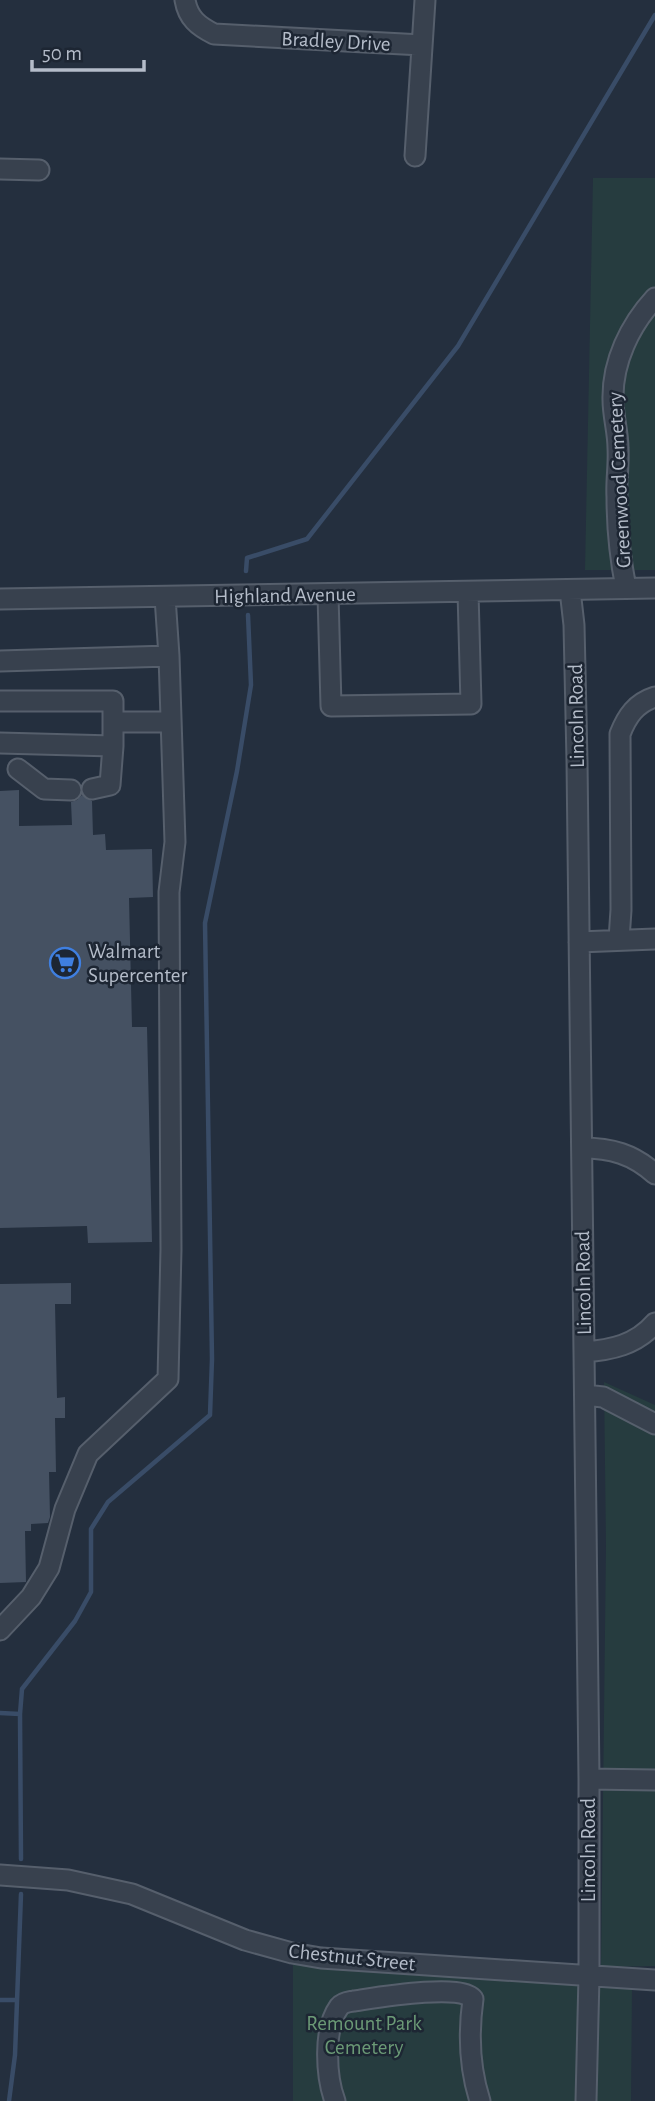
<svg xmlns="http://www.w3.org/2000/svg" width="655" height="2101" font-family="'Alegreya Sans',sans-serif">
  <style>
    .green { fill: #263c3f }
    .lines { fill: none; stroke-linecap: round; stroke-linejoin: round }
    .stream { stroke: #394c67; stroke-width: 4.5 }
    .building { fill: #455162 }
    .minor-casing { stroke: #565f6c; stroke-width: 23 }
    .minor { stroke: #38414e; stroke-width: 19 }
    .labels { text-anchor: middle; stroke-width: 5; stroke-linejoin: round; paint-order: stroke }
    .street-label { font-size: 21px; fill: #b4bcc9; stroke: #1d2633 }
    .poi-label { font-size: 21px; fill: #b4bcc9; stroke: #1d2633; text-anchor: start }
    .park-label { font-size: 21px; fill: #6b9a76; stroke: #1d2633 }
  </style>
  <rect width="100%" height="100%" fill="#242f3e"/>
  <path class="green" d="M593,178h62v392h-70z
    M604,1382l51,23v561l-54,1 5,-421z
    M293,1963l339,25 -1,113h-338z"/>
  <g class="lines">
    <path class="stream" d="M246,571l1,-13 60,-19 151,-193 197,-331
      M0,1713l20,1
      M21,1859l-1,-145 2,-25 53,-68 16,-29v-63l17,-27 102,-87 2,-56 -7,-436 32,-152 14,-86 -3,-70
      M0,2000h17
      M9,2101l6,-46 6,-161"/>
  </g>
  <path class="building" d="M19,790v36l53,-1 -1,-23 6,-2 5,-5 10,6 1,34 12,-1 1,16 46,-1 1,48 -24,1 3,129h15l5,215 -64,1 -1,-17 -87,2v-437z
    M71,1283v21h-16l2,94 8,-1v21h-10l1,54h-7l1,45 -2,6 -17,1v7h-6l1,51 -26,1v-299z"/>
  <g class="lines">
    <g class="minor-casing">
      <path id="minor" d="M185,0c3,18 13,26 29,34l208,11
        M415,156l10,-156
        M0,169l39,1
        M626,588c-6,-30 -9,-60 -9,-91 -1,-16 2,-32 1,-49 0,-16 -5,-32 -5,-48 -1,-38 17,-75 42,-102
        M570,590l4,35 3,136 7,591 5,427v197l-3,125
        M328,595l3,111 140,-2 -3,-112
        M0,599l655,-11
        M0,661l169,-5 -4,-59
        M0,701h113v45l-113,-3
        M113,722h58
        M18,769l26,20 27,1
        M92,789l18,-4 3,-39
        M619,939l2,-29 -1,-176c7,-18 16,-31 35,-37
        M579,942l76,-3
        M582,1148c29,0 51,6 73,26
        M584,1352c27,-2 52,-7 71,-29
        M585,1395l18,2 52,27
        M0,1630l31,-33 18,-29 16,-59 23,-55 80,-75 3,-130 -2,-357 6,-50 -6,-186
        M589,1779l66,1
        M0,1875l68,5 64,14 113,46 47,13 29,5 334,22
        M335,2101c-9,-24 -12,-72 4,-94 4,-5 10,-5 15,-6 21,-3 108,-18 119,-2 -5,36 -4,68 7,102"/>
    </g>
    <use href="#minor" class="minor"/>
  </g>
  <defs>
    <g id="supermarket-ring" transform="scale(1.575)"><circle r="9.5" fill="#1d2633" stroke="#3f7fe0" stroke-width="1.5"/><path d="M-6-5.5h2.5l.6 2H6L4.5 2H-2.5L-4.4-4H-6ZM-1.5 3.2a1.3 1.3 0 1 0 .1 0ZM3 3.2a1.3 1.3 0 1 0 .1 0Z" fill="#3f7fe0"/></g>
  </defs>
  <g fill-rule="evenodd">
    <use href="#supermarket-ring" x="65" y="963"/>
  </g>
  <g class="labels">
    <g class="street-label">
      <text transform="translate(336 41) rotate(3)" y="7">Bradley Drive</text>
      <text transform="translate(619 480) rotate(-93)" y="7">Greenwood Cemetery</text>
      <text transform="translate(285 595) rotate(-1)" y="7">Highland Avenue</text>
      <text transform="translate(576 716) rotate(-91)" y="7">Lincoln Road</text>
      <text transform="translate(583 1283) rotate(-91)" y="7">Lincoln Road</text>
      <text transform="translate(588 1850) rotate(-90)" y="7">Lincoln Road</text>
      <text transform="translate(352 1957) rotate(6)" y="7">Chestnut Street</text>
    </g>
    <g class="poi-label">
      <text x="88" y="958">Walmart<tspan x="88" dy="24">Supercenter</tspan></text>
    </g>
    <g class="park-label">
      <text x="364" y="2030">Remount Park<tspan x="364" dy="24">Cemetery</tspan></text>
    </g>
  </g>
  <path d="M32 60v10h112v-10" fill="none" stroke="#b4bcc9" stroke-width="3.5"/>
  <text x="42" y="60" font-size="21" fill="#b4bcc9" stroke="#1d2633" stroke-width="5" paint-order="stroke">50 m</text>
</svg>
